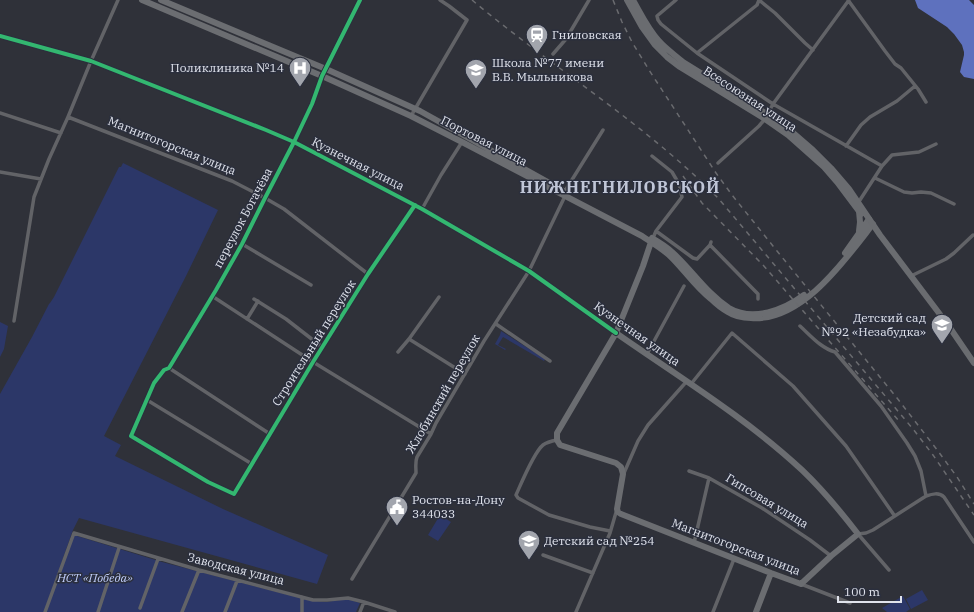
<svg xmlns="http://www.w3.org/2000/svg" width="974" height="612" font-family="'IBM Plex Serif',serif">
  <style>
    .green { fill: #2c3768 }
    .water { fill: #5e71be }
    .lines { fill: none; stroke-linecap: round; stroke-linejoin: round }
    .minor { stroke: #626367; stroke-width: 3.5 }
    .primary { stroke: #6b6d71; stroke-width: 6 }
    .trunk { stroke: #6a6c70; stroke-width: 6 }
    .rail { stroke: #6a6b6f; stroke-width: 1.5; stroke-dasharray: 5 5; stroke-linecap: butt }
    .cycleway-casing { stroke: #2b2f3d; stroke-width: 6 }
    .cycleway { stroke: #33b770; stroke-width: 4 }
    .labels { text-anchor: middle; stroke-width: 3; stroke-linejoin: round; paint-order: stroke }
    .poi-label { font-size: 12px; fill: #e0e3ec; stroke: #2b2f3d; text-anchor: start }
    .street-label { font-size: 12px; fill: #e0e3ec; stroke: #2b2f3d }
    .park-label { font-size: 12px; font-style: italic; fill: #c0cdfa; stroke: #2b2f3d }
    .district-label { font-size: 16px; font-weight: bold; letter-spacing: 1px; fill: #c0c6d7; stroke: #2b2f3d }
  </style>
  <rect width="100%" height="100%" fill="#2f3139"/>
  <path class="green" d="M123,163l95,47 -32,66 -82,160 17,9 -6,11 108,53 105,46 -11,29 -238,-66 -6,12 -29,82h-44v-218l32,-57 17,-33 1,-1 4,-6 65,-130h2z
    M0,322l8,4 -4,23 -4,8z
    M501,331l44,28 -1,2 -41,-24 -5,8 8,4 -1,1 -10,-6 5,-9z
    M440,515l11,7 -13,19 -10,-6z
    M74,535l88,27 146,38 18,2 21,-3 13,4 -4,9h-311z
    M922,590l6,10 -17,9 -5,-10z
    M903,596l7,13 -4,3h-19l-5,-4z"/>
  <path class="water" d="M915,0h54l5,5v74l-10,-2 -4,-5 4,-17v-3l-2,-7 -8,-11 -7,-7 -29,-19z"/>
  <g class="lines">
    <path class="minor" d="M360,0l-38,76 -10,28 -18,38 -29,56 -23,46 -26,46 -47,78 -5,2 -10,13 -23,53 77,46 26,12 79,-132 55,-88 47,-69
      M676,0l-19,16 1,4 3,4 36,29 76,51 109,62
      M848,0l37,51 10,13 6,4 17,21 8,13
      M0,36l91,25 175,69 28,12 128,67 107,62 87,62
      M697,53l60,-48 2,-5 16,13 30,30 8,7
      M553,54l13,-15 23,-39
      M0,113l61,20
      M411,116l56,-96 -18,-14 -9,-6
      M68,117l164,64 33,17 19,11 84,65
      M846,146l15,-21 9,-8 27,-16 18,-15
      M652,156l20,16 7,12 3,13 -26,34 -3,7
      M718,163l41,-37 6,-7 8,-15 76,-104
      M0,172l41,7
      M875,178l29,14 8,1 9,-1 10,1 23,11
      M565,191l38,-61
      M858,203l24,-37 10,-11 27,-3 17,-8
      M422,209l19,-34 21,-33
      M656,231l37,27 4,1 13,-14 1,-3
      M242,244l69,41
      M710,245l48,49v5
      M911,276l35,-17 8,-6 19,-18
      M212,296l101,66 118,72
      M254,299l32,20 36,28
      M247,319l11,-18
      M14,321l20,-124 15,-38 19,-42 23,-56 27,-61
      M496,324l54,37
      M800,326c11,10 21,22 35,26l46,54 26,37 8,13 6,15 5,25
      M409,339l56,35
      M398,352l11,-13 30,-42
      M647,354l37,-68
      M169,368l101,66
      M691,384l41,-51 61,53 53,60 48,69
      M147,400l105,64
      M557,440c-5,1 -10,2 -14,5 -9,7 -22,39 -27,50l2,3 31,17 41,12 20,4
      M689,471l20,7 53,30 48,32 21,16
      M624,473l14,-32 10,-16 39,-44
      M858,534l8,-1 7,-3 53,-34c6,-2 13,-4 18,1l30,45
      M858,534l31,36
      M694,543l15,-65
      M543,555l50,18
      M352,579l64,-106c0,-6 -1,-11 1,-16l14,-23 5,-11 48,-82 45,-70 38,-79
      M801,584l49,19
      M140,608l18,-49
      M45,612l29,-79 125,37 114,30h14l21,-2 16,4 31,10
      M98,612l21,-64
      M182,612l17,-42
      M225,612l12,-31
      M302,612v-15
      M360,612l4,-10
      M576,612l34,-79 7,-24
      M713,612l21,-53"/>
    <path class="primary" d="M142,0l180,76 89,40 51,26 180,94c9,6 19,12 27,19 15,14 26,32 42,44 5,5 11,10 17,13 6,4 15,6 23,6 51,4 94,-58 122,-94
      M161,0l165,69 94,42 144,80
      M859,211l1,11 -1,9
      M652,238c7,4 14,8 20,14 20,18 34,41 57,56 24,14 55,2 75,-13
      M845,253l24,-34
      M616,333c63,44 129,84 186,137 20,19 39,42 56,64l-27,22 -30,28 -30,-11 -150,-59 -3,-2 -1,-3 6,-35 -2,-7 -5,-4 -56,-18 -3,-5v-7l59,-100 27,-67 8,-24
      M756,612l15,-39"/>
    <path class="trunk" d="M627,0l15,27 13,18 12,12 13,10 85,52 23,16 36,32 13,15 24,32
      M633,0c8,14 15,29 26,41 7,8 16,14 24,21l92,57 16,12 22,19 18,18 18,21 31,46 68,90 26,38"/>
    <path class="rail" d="M472,0c81,68 172,123 246,198l195,231 20,26 41,60
      M613,0l9,22 10,20 17,28 67,103 16,22 45,56 120,147 41,53 19,26 17,27
      M683,176l19,27 61,62 136,156"/>
    <g class="cycleway-casing">
      <path id="cycleway" d="M360,0l-38,76 -10,28 -18,38 -29,56 -23,46 -26,46 -47,78 -5,2 -10,13 -23,53 77,46 26,12 79,-132 55,-88 47,-69
        M0,36l91,25 175,69 28,12 128,67 107,62 87,62"/>
    </g>
    <use href="#cycleway" class="cycleway"/>
  </g>
  <defs>
    <g id="station-pin" transform="scale(1.15)"><path d="M0 17L-7.5 6A9.5 9.5 0 1 1 7.5 6Z" fill="#a2a5ad" stroke="#2b2f3d"/><path d="M-3-6H3Q5-6 5-4V2Q5 4 3 4L4.5 6H3L1.5 4h-3L-3 6H-4.5L-3 4Q-5 4-5 2V-4Q-5-6-3-6ZM-3.5-4v3h7v-3ZM-3.5 1v1.5H-2V1ZM2 1v1.5H3.5V1Z" fill="#fff"/></g>
    <g id="hospital-pin" transform="scale(1.15)"><path d="M0 17L-7.5 6A9.5 9.5 0 1 1 7.5 6Z" fill="#a2a5ad" stroke="#2b2f3d"/><path d="M-5-5h3v3.5h4V-5h3V5h-3V1.5h-4V5h-3Z" fill="#fff"/></g>
    <g id="school-pin" transform="scale(1.15)"><path d="M0 17L-7.5 6A9.5 9.5 0 1 1 7.5 6Z" fill="#a2a5ad" stroke="#2b2f3d"/><path d="M0-5L7-2L0 1L-7-2ZM-4 1L0 2.5L4 1V4Q0 6-4 4Z" fill="#fff"/></g>
    <g id="civic-pin" transform="scale(1.15)"><path d="M0 17L-7.5 6A9.5 9.5 0 1 1 7.5 6Z" fill="#a2a5ad" stroke="#2b2f3d"/><path d="M-.6-6.5H3V-4.5H.6V-3L4-1V1h2V6H-6V1h2V-1L-.6-3ZM-1.2 2.5V6h2.4V2.5Z" fill="#fff"/></g>
  </defs>
  <g fill-rule="evenodd">
    <use href="#station-pin" x="537" y="35"/>
    <use href="#hospital-pin" x="300" y="68"/>
    <use href="#school-pin" x="476" y="70"/>
    <use href="#school-pin" x="942" y="325"/>
    <use href="#civic-pin" x="397" y="507"/>
    <use href="#school-pin" x="529" y="541"/>
  </g>
  <g class="labels">
    <g class="poi-label">
      <text x="552" y="39">Гниловская</text>
      <text x="492" y="67">Школа №77 имени<tspan x="492" dy="14">В.В. Мыльникова</tspan></text>
      <text x="284" y="72" text-anchor="end">Поликлиника №14</text>
      <text x="926" y="322" text-anchor="end">Детский сад<tspan x="926" dy="14">№92 «Незабудка»</tspan></text>
      <text x="412" y="504">Ростов-на-Дону<tspan x="412" dy="14">344033</tspan></text>
      <text x="544" y="545">Детский сад №254</text>
    </g>
    <g class="street-label">
      <text transform="translate(750 99) rotate(33)" y="4">Всесоюзная улица</text>
      <text transform="translate(484 141) rotate(27)" y="4">Портовая улица</text>
      <text transform="translate(172 146) rotate(22)" y="4">Магнитогорская улица</text>
      <text transform="translate(358 164) rotate(27)" y="4">Кузнечная улица</text>
      <text transform="translate(243 218) rotate(-62)" y="4">переулок Богачёва</text>
      <text transform="translate(637 334) rotate(35)" y="4">Кузнечная улица</text>
      <text transform="translate(314 343) rotate(-58)" y="4">Строительный переулок</text>
      <text transform="translate(443 394) rotate(-60)" y="4">Жлобинский переулок</text>
      <text transform="translate(767 501) rotate(31)" y="4">Гипсовая улица</text>
      <text transform="translate(736 547) rotate(21)" y="4">Магнитогорская улица</text>
      <text transform="translate(236 569) rotate(14)" y="4">Заводская улица</text>
    </g>
    <g class="park-label">
      <text x="95" y="582">НСТ «Победа»</text>
    </g>
    <g class="district-label">
      <text x="620" y="193">НИЖНЕГНИЛОВСКОЙ</text>
    </g>
  </g>
  <path d="M838 596v6h63v-6" fill="none" stroke="#e0e3ec" stroke-width="2"/>
  <text x="844" y="596" font-size="12" fill="#e0e3ec" stroke="#2b2f3d" stroke-width="3" paint-order="stroke">100 m</text>
</svg>
